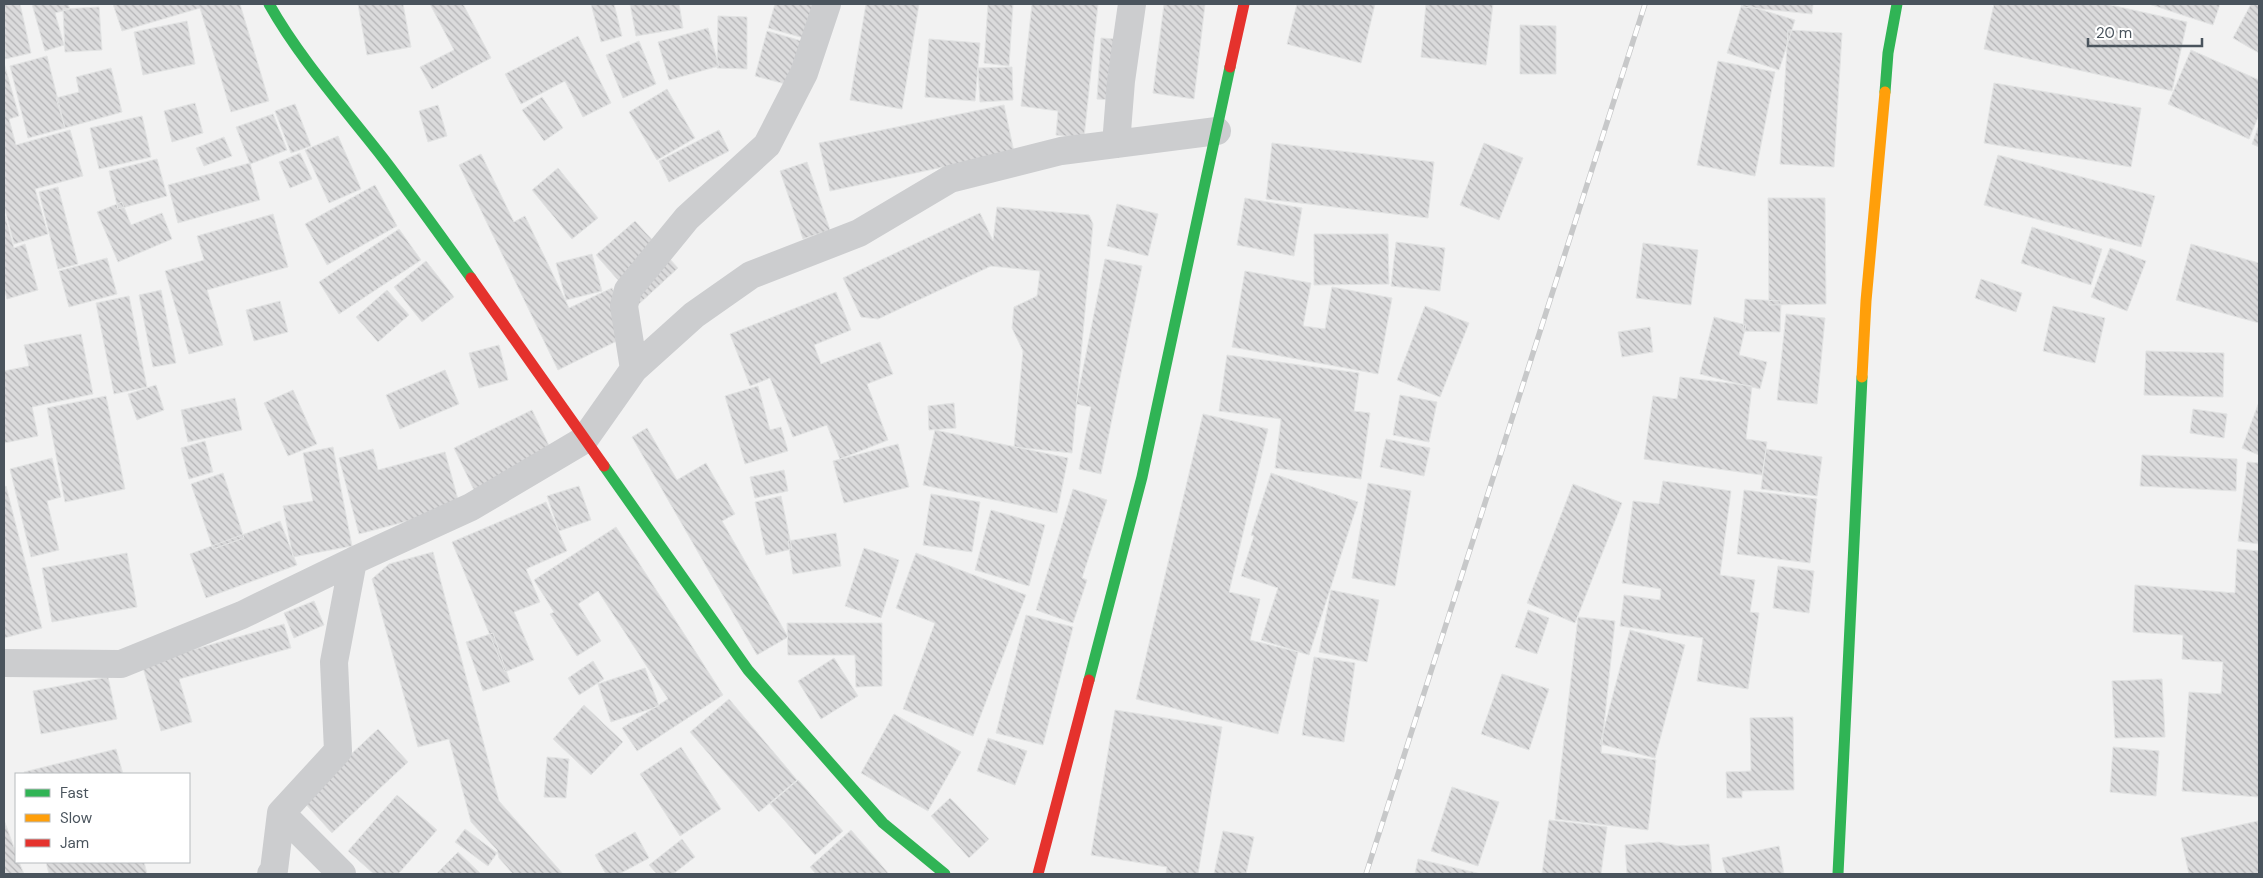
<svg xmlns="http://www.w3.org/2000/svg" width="2263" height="878" font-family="'DM Sans',sans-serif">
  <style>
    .building { fill: url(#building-back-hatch); stroke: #e3e4e4 }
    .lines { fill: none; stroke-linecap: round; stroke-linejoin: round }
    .street { stroke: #cccdcf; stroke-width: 28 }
    .fast { stroke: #30b455; stroke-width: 11 }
    .slow { stroke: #ff9f0a; stroke-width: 11 }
    .jam { stroke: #e5322d; stroke-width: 11 }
    .rail-casing { stroke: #c7c8c9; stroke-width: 5.5 }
    .rail { stroke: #fff; stroke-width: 4; stroke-dasharray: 11; stroke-linecap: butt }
  </style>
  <defs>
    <pattern id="building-back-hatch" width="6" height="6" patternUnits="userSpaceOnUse" patternTransform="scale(1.25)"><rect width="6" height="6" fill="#dbdbdc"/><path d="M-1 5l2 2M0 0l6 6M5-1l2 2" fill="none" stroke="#b4b4b6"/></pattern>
  </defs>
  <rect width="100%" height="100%" fill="#f2f2f2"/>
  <path class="building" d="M4,4h16l11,49 -26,6z
    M32,4h36l2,5 -15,4 9,32 -19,6z
    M113,4h127l29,97 -38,11 -31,-104 -78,23z
    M358,4h45l8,43 -44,8z
    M430,4h33l28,54 -59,31 -12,-22 34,-17z
    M591,4h23l8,32 -21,6z
    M630,4h49l4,24 -47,8z
    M775,4h57l-10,39 -54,-15z
    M866,4h53l-17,105 -52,-9z
    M988,4h25l-4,62 -25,-3z
    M1032,4h66l-14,134 -28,-3 2,-24 -37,-5z
    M1164,4h41l-11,95 -41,-6z
    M1297,4h78l-14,59 -74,-19z
    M1426,4h67l-7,61 -65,-8z
    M1742,4l53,16 -16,50 -52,-17z
    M1743,4h70l-1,10 -70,-7z
    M1994,4h112l81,18 -15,69 -188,-42z
    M2149,4h71l-7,21z
    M2251,4h8v49l-26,-15z
    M99,7l3,43 -37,2 -2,-43z
    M718,16l29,1v52l-30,-1z
    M187,21l8,43 -52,11 -9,-43z
    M1520,25l36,1v48h-36z
    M708,28l11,38 -50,14 -11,-38z
    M1788,30l54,3 -8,134 -54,-3z
    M767,31l52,15 -11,44 -53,-14z
    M578,36l33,67 -28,14 -18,-36 -44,23 -16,-30z
    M1101,38l30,2 -4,61 -30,-2z
    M929,39l51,4 -5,58 -50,-4z
    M639,41l17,43 -33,14 -17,-43z
    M2191,50l68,30v35l-10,24 -81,-35z
    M47,56l18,72 -37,10 -18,-72z
    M1718,61l57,11 -20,104 -58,-11z
    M4,63l15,53 -10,3 7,26 54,-15 13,46 -48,13 13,45 -34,10 -10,-38z
    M1012,67l1,33 -33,2 -2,-34z
    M111,68l11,44 -57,16 -9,-30 23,-6 -3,-15z
    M1994,83l147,25 -10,59 -147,-24z
    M667,89l28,49 -38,22 -28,-48z
    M542,97l21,31 -19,13 -22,-31z
    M195,103l8,30 -31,9 -8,-31z
    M295,104l16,42 -20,7 -16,-42z
    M438,105l9,31 -19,6 -9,-31z
    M1004,105l10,47 -184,39 -11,-48z
    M273,114l14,36 -37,14 -14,-37z
    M142,116l9,41 -52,12 -9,-41z
    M2259,125v22l-7,-3z
    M719,130l10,21 -60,31 -10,-21z
    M338,136l23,53 -32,14 -24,-53z
    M224,137l8,19 -28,10 -8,-18z
    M1272,143l162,19 -6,56 -162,-19z
    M1484,143l39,15 -24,62 -39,-15z
    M300,153l12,26 -22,9 -11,-26z
    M481,154l33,68 11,-6 44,92 43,-20 21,45 -75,37 -99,-205z
    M1998,155l157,41 -14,51 -157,-42z
    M157,159l10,37 -49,13 -9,-38z
    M807,162l23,68 -27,9 -23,-68z
    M250,163l10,37 -82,23 -10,-38z
    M558,168l40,50 -26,21 -40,-49z
    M375,185l22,41 -70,39 -22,-41z
    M58,187l20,77 -20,5 -19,-77z
    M1245,198l57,10 -8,48 -57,-11z
    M1768,198h57l1,106 -57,1z
    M122,202l9,23 31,-12 10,26 -54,23 -21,-50z
    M1117,204l41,10 -10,42 -41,-10z
    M997,207l92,8 4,9 -21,229 -58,-6 9,-96 -11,-23 2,-21 23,-11 3,-25 -49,-5 -113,53 -17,-2 -18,-39 137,-65 13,28z
    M4,212l10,36 11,-4 13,46 -31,9 -3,-12z
    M273,214l15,53 -81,23 16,55 -34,9 -24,-83 39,-11 -7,-24z
    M635,221l43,47 -39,36 -43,-49z
    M2032,227l70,22 -11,36 -70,-22z
    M399,229l22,31 -82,54 -20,-32z
    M1314,234h74l1,50 -75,1z
    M1396,242l49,6 -5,43 -49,-5z
    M1643,243l55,7 -7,55 -55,-7z
    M2191,244l68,19v60l-83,-23z
    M2110,248l36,13 -19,50 -36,-14z
    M592,254l10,37 -36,9 -10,-37z
    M107,258l10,36 -48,13 -10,-36z
    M1105,259l37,7 -41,208 -22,-5 12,-62 -15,-3z
    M426,261l28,36 -32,25 -28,-35z
    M1245,271l66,12 -8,43 22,3 7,-42 60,11 -14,76 -146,-27z
    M1981,279l41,14 -6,19 -41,-14z
    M161,290l15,73 -23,4 -14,-72z
    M387,290l22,25 -31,27 -22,-25z
    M836,292l15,38 -37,15 7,19 59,-22 13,32 -26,10 21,56 -48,19 -13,-34 -34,12 -23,-59 -20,8 -20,-52z
    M129,296l18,91 -33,7 -18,-91z
    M1745,299l36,2 -1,31 -37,-1z
    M280,301l8,31 -34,9 -8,-31z
    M1425,306l44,17 -29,74 -43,-17z
    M2053,306l52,12 -10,45 -52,-12z
    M1786,314l39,4 -8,86 -40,-4z
    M1714,317l32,8 -7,30 28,7 -7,27 -60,-15z
    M1650,327l3,25 -31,5 -4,-25z
    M81,334l12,60 -61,13 6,29 -34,7v-72l25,-5 -5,-21z
    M499,345l9,35 -29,8 -10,-35z
    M2146,351l78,2 -1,44 -79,-2z
    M1227,355l132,18 -5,38 16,2 -9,66 -86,-11 6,-49 -62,-8z
    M445,370l14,34 -59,25 -14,-34z
    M1680,377l72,9 -6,53 21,3 -5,33 -118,-16 9,-63 24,3z
    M156,385l8,25 -27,10 -9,-26z
    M758,386l12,44 11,-3 7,24 -43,13 -20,-68z
    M293,390l24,54 -29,12 -24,-53z
    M1400,395l37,7 -8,40 -36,-7z
    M106,396l19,93 -60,13 -18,-94z
    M235,398l7,32 -54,12 -7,-32z
    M2259,402v53l-17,-7z
    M954,403l2,25 -27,2 -1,-24z
    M2193,409l34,5 -3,24 -34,-5z
    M532,410l21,44 -79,36 -20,-42z
    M1203,414l65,15 -39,163 31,7 -10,41 48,12 -20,82 -142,-35z
    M647,428l30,52 29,-17 29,51 -13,7 66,116 -31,18 -125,-218z
    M935,430l133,28 -11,55 -134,-28z
    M1386,439l44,9 -6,28 -44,-9z
    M205,441l8,31 -24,7 -8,-31z
    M898,444l11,43 -65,16 -11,-42z
    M333,447l19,99 -59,11 -10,-51 30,-5 -10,-48z
    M373,449l5,21 67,-18 15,55 -101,27 -20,-76z
    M1766,449l56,8 -5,39 -56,-7z
    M2142,455l95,4 -1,32 -96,-5z
    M52,458l9,39 -14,4 12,49 -28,7 -21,-88z
    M2247,462l12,1v81l-21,-3z
    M784,470l4,21 -33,7 -5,-21z
    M223,473l21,65 -31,11 -22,-65z
    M1271,473l87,29 -49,153 -48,-15 17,-52 -37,-12 13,-40 -3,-1z
    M1663,481l68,10 -11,84 35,5 -5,32 9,1 -11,76 -51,-8 6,-43 -83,-12 4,-31 36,5 1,-11 -39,-6 11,-82 26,3z
    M1368,483l43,8 -16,95 -43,-8z
    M1573,484l49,19 -47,120 -48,-20z
    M6,486l36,142 -38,10v-151z
    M579,486l12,34 -32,11 -12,-35z
    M1073,489l34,11 -25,78 5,2 -14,43 -37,-13z
    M1744,490l73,9 -7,64 -73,-9z
    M931,494l49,8 -8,50 -49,-7z
    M781,496l11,53 -26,6 -11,-53z
    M546,502l21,49 -41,18 14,33 -26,10 20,48 -29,12 -53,-130z
    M991,510l54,15 -16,61 -54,-16z
    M280,521l17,44 -91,33 -16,-44z
    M616,527l107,168 -86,56 -15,-23 46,-29 -70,-108 -20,13 23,37 -24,15 -27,-42 4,-2 -20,-32z
    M836,533l5,33 -48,8 -5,-33z
    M864,548l35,12 -18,58 -36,-12z
    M2237,549l22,2v246l-77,-6 7,-99 32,2 2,-32 -41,-3 1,-24 -50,-3 2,-47 100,8z
    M433,552l66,249 64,73h-50l-14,-16 -2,-8 -26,-28 -22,-83 -31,8 -46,-168 17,-15z
    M127,553l10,54 -85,15 -10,-54z
    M916,553l110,42 -53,141 -70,-27 32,-86 -39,-15z
    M1778,566l36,5 -5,42 -36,-5z
    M1331,590l48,10 -12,62 -48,-10z
    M314,601l10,24 -30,13 -10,-25z
    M1528,610l21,8 -12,36 -22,-7z
    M1026,615l47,12 -30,118 -47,-12z
    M1578,617l37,4 -14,132 55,7 -8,70 -93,-11z
    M787,623h95v63l-26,1 -1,-32h-67z
    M284,624l7,24 -112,31 13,43 -31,9 -19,-67z
    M1630,630l55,15 -30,113 -55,-14z
    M493,633l17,49 -27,9 -17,-49z
    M1314,657l41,6 -11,79 -42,-7z
    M834,658l24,38 -37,23 -23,-38z
    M593,661l11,18 -25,16 -11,-17z
    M645,668l14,38 -48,16 -13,-38z
    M1502,674l47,15 -20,61 -48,-16z
    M108,677l9,42 -76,15 -8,-43z
    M2162,679l3,58 -50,1 -3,-57z
    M729,699l68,81 -38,32 -69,-80z
    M584,705l39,37 -32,33 -38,-36z
    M1115,710l107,17 -24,147h-32l1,-7 -76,-12z
    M894,714l67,38 -33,59 -67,-38z
    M1793,717l1,73 -52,1v7h-15l-1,-26 25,-1 -1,-53z
    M378,729l30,33 -76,71 -30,-33z
    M988,738l39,13 -12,34 -38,-14z
    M681,747l40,62 -41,27 -40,-62z
    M2113,747l46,4 -3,45 -46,-4z
    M116,749l7,25h-98l-1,-2z
    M547,757l22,2 -3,39 -22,-1z
    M798,780l45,51 -28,24 -45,-51z
    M1452,787l47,15 -21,64 -47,-15z
    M397,795l40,35 -39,44h-24l-26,-23z
    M950,798l39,41 -20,19 -38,-42z
    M4,820l12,33v9h3l5,12h-20z
    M1549,820l58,7 -6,47h-59z
    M2258,821l1,53h-70l-8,-36z
    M465,829l32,24 -9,13 -33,-24z
    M851,830l38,44h-73l-6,-7z
    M1223,831l31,6 -8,37h-32z
    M635,832l14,26 -30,16h-13l-11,-19z
    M682,839l13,18 -22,17h-16l-8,-9z
    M1659,842l19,4 31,-2 3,30h-85l-2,-29z
    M1779,846l5,28h-58l-4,-16z
    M458,852l23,22h-45z
    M1418,859l63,15h-66z
    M46,862h98l3,12h-98z"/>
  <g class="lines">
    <path class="street" d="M1116,144l5,-63 11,-77
      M634,369l-10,-63 4,-16 59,-72 80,-73 37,-72 23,-69
      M4,663l117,1 121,-49 111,-54 118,-54 113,-67 50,-71 60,-54 57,-40 108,-42 91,-54 111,-28 156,-20
      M271,874l3,-4 7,-57
      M342,874l-61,-61 57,-62 -4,-89 19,-101"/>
    <path class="fast" d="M269,4c31,55 75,104 114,154 30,39 59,80 88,120
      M1885,92l3,-39 9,-49
      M604,466l144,204 135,153 62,51
      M1089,680l53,-203 88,-410
      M1838,874l24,-497"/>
    <path class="slow" d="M1862,377l4,-76 19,-209"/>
    <path class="jam" d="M1230,67l14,-63
      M471,278l133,188
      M1038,874l51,-194"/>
    <g class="rail-casing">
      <path id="rail" d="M1366,874l279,-870"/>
    </g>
    <use href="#rail" class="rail"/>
  </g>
  <rect width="2263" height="878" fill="none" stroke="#4a545d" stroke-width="10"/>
  <rect x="15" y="773" width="175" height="90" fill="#ffffff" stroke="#b7bbbe"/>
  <rect x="25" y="789" width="25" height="8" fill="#30b455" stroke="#b7bbbe"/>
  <text x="60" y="798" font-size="15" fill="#4a545d">Fast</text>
  <rect x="25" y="814" width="25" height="8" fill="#ff9f0a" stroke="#b7bbbe"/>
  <text x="60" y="823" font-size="15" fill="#4a545d">Slow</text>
  <rect x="25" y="839" width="25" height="8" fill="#e5322d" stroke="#b7bbbe"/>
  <text x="60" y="848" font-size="15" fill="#4a545d">Jam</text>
  <path d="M2088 38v8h114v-8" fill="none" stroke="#4a545d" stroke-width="2.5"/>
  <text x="2096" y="38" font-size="15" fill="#4a545d" stroke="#ffffff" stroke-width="4" paint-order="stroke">20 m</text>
</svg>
